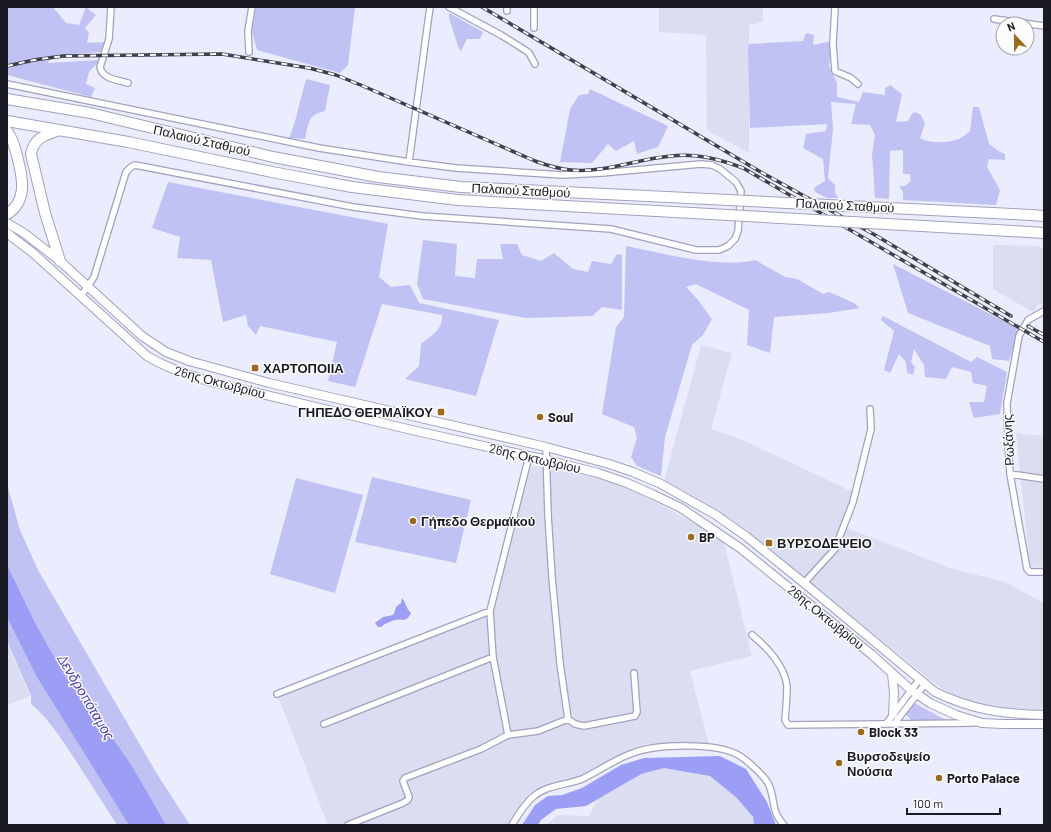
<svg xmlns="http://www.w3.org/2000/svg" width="1051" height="832" font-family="Barlow,sans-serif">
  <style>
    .built { fill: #dbddf1 }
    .green { fill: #bfc2f2 }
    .water { fill: #9c9ef5 }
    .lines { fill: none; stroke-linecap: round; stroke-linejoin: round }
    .street-casing { stroke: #a0a2bd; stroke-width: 8 }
    .secondary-casing { stroke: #a0a2bd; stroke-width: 10 }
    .highway-casing { stroke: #a0a2bd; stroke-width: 12 }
    .street { stroke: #fff; stroke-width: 5.5 }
    .secondary { stroke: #fff; stroke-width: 8 }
    .highway { stroke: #fff; stroke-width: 10 }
    .rail-casing { stroke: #3f404b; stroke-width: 3.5 }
    .rail { stroke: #fcfcfc; stroke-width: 2; stroke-dasharray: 6; stroke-linecap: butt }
    .highway-bridge-casing { stroke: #a0a2bd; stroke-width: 12; stroke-linecap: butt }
    .highway-bridge { stroke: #fff; stroke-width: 10 }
    .poi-dot { fill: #9a6b1c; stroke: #fcfcfc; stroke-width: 1.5 }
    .labels { text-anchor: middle; stroke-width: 3; stroke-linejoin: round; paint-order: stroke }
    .street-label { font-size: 13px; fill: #191a24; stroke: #fcfcfc }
    .poi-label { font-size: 13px; font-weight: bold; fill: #191a24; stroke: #fcfcfc; text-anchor: start }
    .water-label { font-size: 14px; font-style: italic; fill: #463da1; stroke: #fcfcfc }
  </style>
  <rect width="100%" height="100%" fill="#ebedfe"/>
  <path class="built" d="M659,7h104v15l-14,3v128l-42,-23 -1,-95 -47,-3z
    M993,245l45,1 6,3v55l-6,1 -5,7 -40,-23z
    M701,345l31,8 -21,76 32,11 112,53 -13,33 108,42 55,14 39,21v108l-41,-2 -17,-3 -28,-9 -19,-10 -191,-156 -29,-20 -38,-22 -17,-8z
    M1016,433l28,3v131l-14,1z
    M530,466l66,10 43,17 84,46 29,117 -62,15 19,74 -11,-2 -41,3 -50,20 -25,12 -40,14 -20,15 -9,18h-185l-51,-131 213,-83z
    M7,643l23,53 -23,9z
    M673,764l46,5 26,33 10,23h-209l12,-10 31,1 17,-31 30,-14z"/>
  <path class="green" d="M7,7h46l13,16 13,2 7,-18 10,8 -11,13 4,4 -2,11 17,-1 -2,10 -51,4 -3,7 52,-3 -11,12 -3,12 9,4 -4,9 -84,-22z
    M256,7h99l-7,58 -8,8 -83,-23 -5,-19z
    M449,13l34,19 -3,7h-13l-6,12 -2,-2 -10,-31z
    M806,33l8,2 -1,10 19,-4 -3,25 8,17v14l22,5 4,-10 22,3v-7l5,-3 12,9 -6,28 12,-1 4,-7 3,-2 6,3 4,9 -5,14c11,6 27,5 39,1 4,-2 7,-5 11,-8l3,-24h6l10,37 11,8 5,2v6l-16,-1 -2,8 13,23 -4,15 -93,-5v-8l-4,-6h6l6,-5 -1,-7h-7v-24l-13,1 -1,48 -14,-1 -3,-44 3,-19 -5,-10 -19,-1 5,-20 -25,-2 2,27 -5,49 7,7v8l3,5h-11l-12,-6 -1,-4 11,-7 -2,-22 -20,-11 3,-14 20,-3 1,-7 -77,4 -2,-80 1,-4 54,-3z
    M306,79l24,6 -5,26c-18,4 -16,12 -20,28l-16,-1 5,-13z
    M590,89l78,37 -10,21 -21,7 -3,-13 -18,10 -8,-7 -16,19 -32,-1 10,-53 9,-14 9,-1z
    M168,182l220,42 -9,53 12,10 19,-2 9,18 80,17 -23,76 -71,-17 14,-13 2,-22c11,-9 22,-14 21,-29l-60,-11 -27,83 -27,-6 9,-39 -77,-16 -4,9 -8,-9 -2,-11 -23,7 -12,-62 -34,-2 3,-21 -28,-9z
    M423,240l34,4 -2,32 20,2 2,-19h26l-3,-15h17l5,11 19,6 13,-8 19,16 15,3 4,-11 19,3 6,-10 5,1v55l-20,-3 -10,9 -66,2 -103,-19 -6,-15z
    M626,246c37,7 93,23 129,14l30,17 12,2 26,15 6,-2 25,11 6,5 -31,5 -55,4 -4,36 -23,-8 2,-35 -53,-26 -10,3 12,13 14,19 -9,16 -11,10 -27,92 -4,39 -24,-10 -6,-9 6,-19 -3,-11 -32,-13 14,-87 8,-10z
    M893,264l126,65 -10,32 -17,-2 -2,-13 -82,-33z
    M883,316l88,46 6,-5 30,15 -7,42 -26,4 -5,-16h15l3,-16 -14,-3 -2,-11 -19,-5 -6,12 -21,-2 -1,-12 -10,-16 -3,13 4,5 -2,8 -6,-2 -1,-11 -7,-8 -9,19 -6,-3 10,-39 -13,-11z
    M372,477l99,23 -15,63 -101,-21z
    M296,478l67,17 -28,98 -65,-19z
    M7,484l13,46 18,40 119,204 33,51h-73c-16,-25 -31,-49 -47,-73 -12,-18 -23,-35 -39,-48v-8l-24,-55z
    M914,703l28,15 6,2 -1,1 -36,-1 -6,-7z"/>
  <path class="water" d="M7,565l28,58 31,55 25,30 39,55 36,62h-37l-92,-148 -30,-60z
    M402,598c4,4 4,11 9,15l-3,5 -4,2c-7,-2 -17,2 -23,7h-3l-3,-4 8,-6 10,-2 2,-4 1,-4 5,-4z
    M720,756l26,13 21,33 9,23h-22l-1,-8 -16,-19 -27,-22 -46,-8 -23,6 -55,32 -30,3 -15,11 -3,5h-16l13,-20 13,-9 14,-1 20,-7 39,-23 23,-7z"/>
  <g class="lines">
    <g class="street-casing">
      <path id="street" d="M111,7l-2,32 -9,28c2,12 18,13 28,16
        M449,7l52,28 24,15 4,3 6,11
        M835,7l-2,37 2,27 16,7 7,6
        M507,11v-4
        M994,19l50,7
        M534,28v-21
        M249,52l-1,-21 4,-24
        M7,84l312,64 90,14 47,6 107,7 39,-2 99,-9 11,1 8,4 16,13 5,9 -3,40 -3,8 -7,7 -9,4h-23l-85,-21 -189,-13 -69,-9 -218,-42 -4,2 -5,5 -32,105 -13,19
        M409,162l21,-155
        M1044,311l-16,9 -9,16 -12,67 1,43 2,28 17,95 3,3h14
        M546,447l2,68 4,62 8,86 8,56
        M1010,474l34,5
        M804,583l31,-34 18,-47 18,-73 -1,-20
        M752,635c14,11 33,31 35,51 0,11 -1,23 -2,34l3,5 186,-2
        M277,694l213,-83
        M324,724l169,-67
        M886,724l33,-44
        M894,724l31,-40
        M508,735l-15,-78 -3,-46 39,-155
        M348,825l55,-22 5,-3 1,-3 -6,-16 2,-3 76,-29 27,-14 30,-4 30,-12 7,5 9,2 51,-10 2,-4 -3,-39
        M512,825c6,-10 12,-21 22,-29 13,-11 33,-11 48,-17 17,-8 33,-20 51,-26 25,-9 85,-11 107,3 8,5 23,19 28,27 8,15 2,28 16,42"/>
    </g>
    <g class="secondary-casing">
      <path id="secondary" d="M7,223l17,10 36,28 82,75 24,16 23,9 80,22 277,64 63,17 24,8 28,12 55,31 31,22 57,46 131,109c37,18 68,22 109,23
        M7,233l26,20 114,103c20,12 39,18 61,25l208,50 131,29 51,13 29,10 27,12 27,13 59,40 131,106 40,36 19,13 26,12 26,8 21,1h41
        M892,673l2,20 -1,21"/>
    </g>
    <g class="highway-casing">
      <path id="highway" d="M7,99l83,14 183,44 105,20 83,10 268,13
        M7,121l121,21 144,30 80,15 106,13 270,15
        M60,130c-14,5 -26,7 -29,24l14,59 15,48
        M7,131c6,8 9,19 11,29 5,19 9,42 -11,54
        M1031,215l13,1
        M1029,232l15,1"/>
    </g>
    <use href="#street" class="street"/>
    <use href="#secondary" class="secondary"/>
    <use href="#highway" class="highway"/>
    <g class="rail-casing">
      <path id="rail" d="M482,7l277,164 116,64 136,81
        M7,66l27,-6 29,-4 159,-2 87,14 27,7 27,11 172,75c11,4 23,8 36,9 34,3 66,-11 100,-14 25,-3 48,3 72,12l301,174
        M1028,326l16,9"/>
    </g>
    <use href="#rail" class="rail"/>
    <g class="highway-bridge-casing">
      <path id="highway-bridge" d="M729,200l302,15
        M728,215l301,17"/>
    </g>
    <use href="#highway-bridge" class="highway-bridge"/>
  </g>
  <g class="poi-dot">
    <rect x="251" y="364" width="8" height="8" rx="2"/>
    <rect x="437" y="408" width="8" height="8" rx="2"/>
    <circle cx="540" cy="417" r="4"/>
    <circle cx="413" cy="521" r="4"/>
    <circle cx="691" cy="537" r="4"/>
    <rect x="765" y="539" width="8" height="8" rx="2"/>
    <circle cx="861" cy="732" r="4"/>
    <circle cx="839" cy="763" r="4"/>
    <circle cx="939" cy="778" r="4"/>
  </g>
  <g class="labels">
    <g class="street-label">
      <text transform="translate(202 140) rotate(13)" y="5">Παλαιού Σταθμού</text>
      <text transform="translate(521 190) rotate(3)" y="5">Παλαιού Σταθμού</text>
      <text transform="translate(845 205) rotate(3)" y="5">Παλαιού Σταθμού</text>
      <text transform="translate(220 382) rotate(15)" y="5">26ης Οκτωβρίου</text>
      <text transform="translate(1008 440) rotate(-93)" y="5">Ρωξάνης</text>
      <text transform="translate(535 458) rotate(13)" y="5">26ης Οκτωβρίου</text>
      <text transform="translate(826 617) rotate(39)" y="5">26ης Οκτωβρίου</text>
    </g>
    <g class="poi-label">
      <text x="263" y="373">ΧΑΡΤΟΠΟΙΙΑ</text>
      <text x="433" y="417" text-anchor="end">ΓΗΠΕΔΟ ΘΕΡΜΑΪΚΟΥ</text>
      <text x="548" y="422">Soul</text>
      <text x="421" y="526">Γήπεδο Θερμαϊκού</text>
      <text x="699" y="542">BP</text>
      <text x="777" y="548">ΒΥΡΣΟΔΕΨΕΙΟ</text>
      <text x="869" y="737">Block 33</text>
      <text x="847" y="761">Βυρσοδεψείο<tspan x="847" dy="15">Νούσια</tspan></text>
      <text x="947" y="783">Porto Palace</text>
    </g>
    <g class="water-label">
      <text transform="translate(86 697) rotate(59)" y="5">Δενδροπόταμος</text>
    </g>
  </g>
  <rect width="1051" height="832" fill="none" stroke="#191a24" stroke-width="16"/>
  <g transform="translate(1015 36) rotate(338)"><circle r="19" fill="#fcfcfc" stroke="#a1a2a6"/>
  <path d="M0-3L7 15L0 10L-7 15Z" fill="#9a6b1c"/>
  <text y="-6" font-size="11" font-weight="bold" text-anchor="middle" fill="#191a24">N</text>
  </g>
  <path d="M907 808v6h93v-6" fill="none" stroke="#191a24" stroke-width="2"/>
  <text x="913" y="808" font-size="12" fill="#191a24" stroke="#fcfcfc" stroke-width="3" paint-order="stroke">100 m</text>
</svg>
